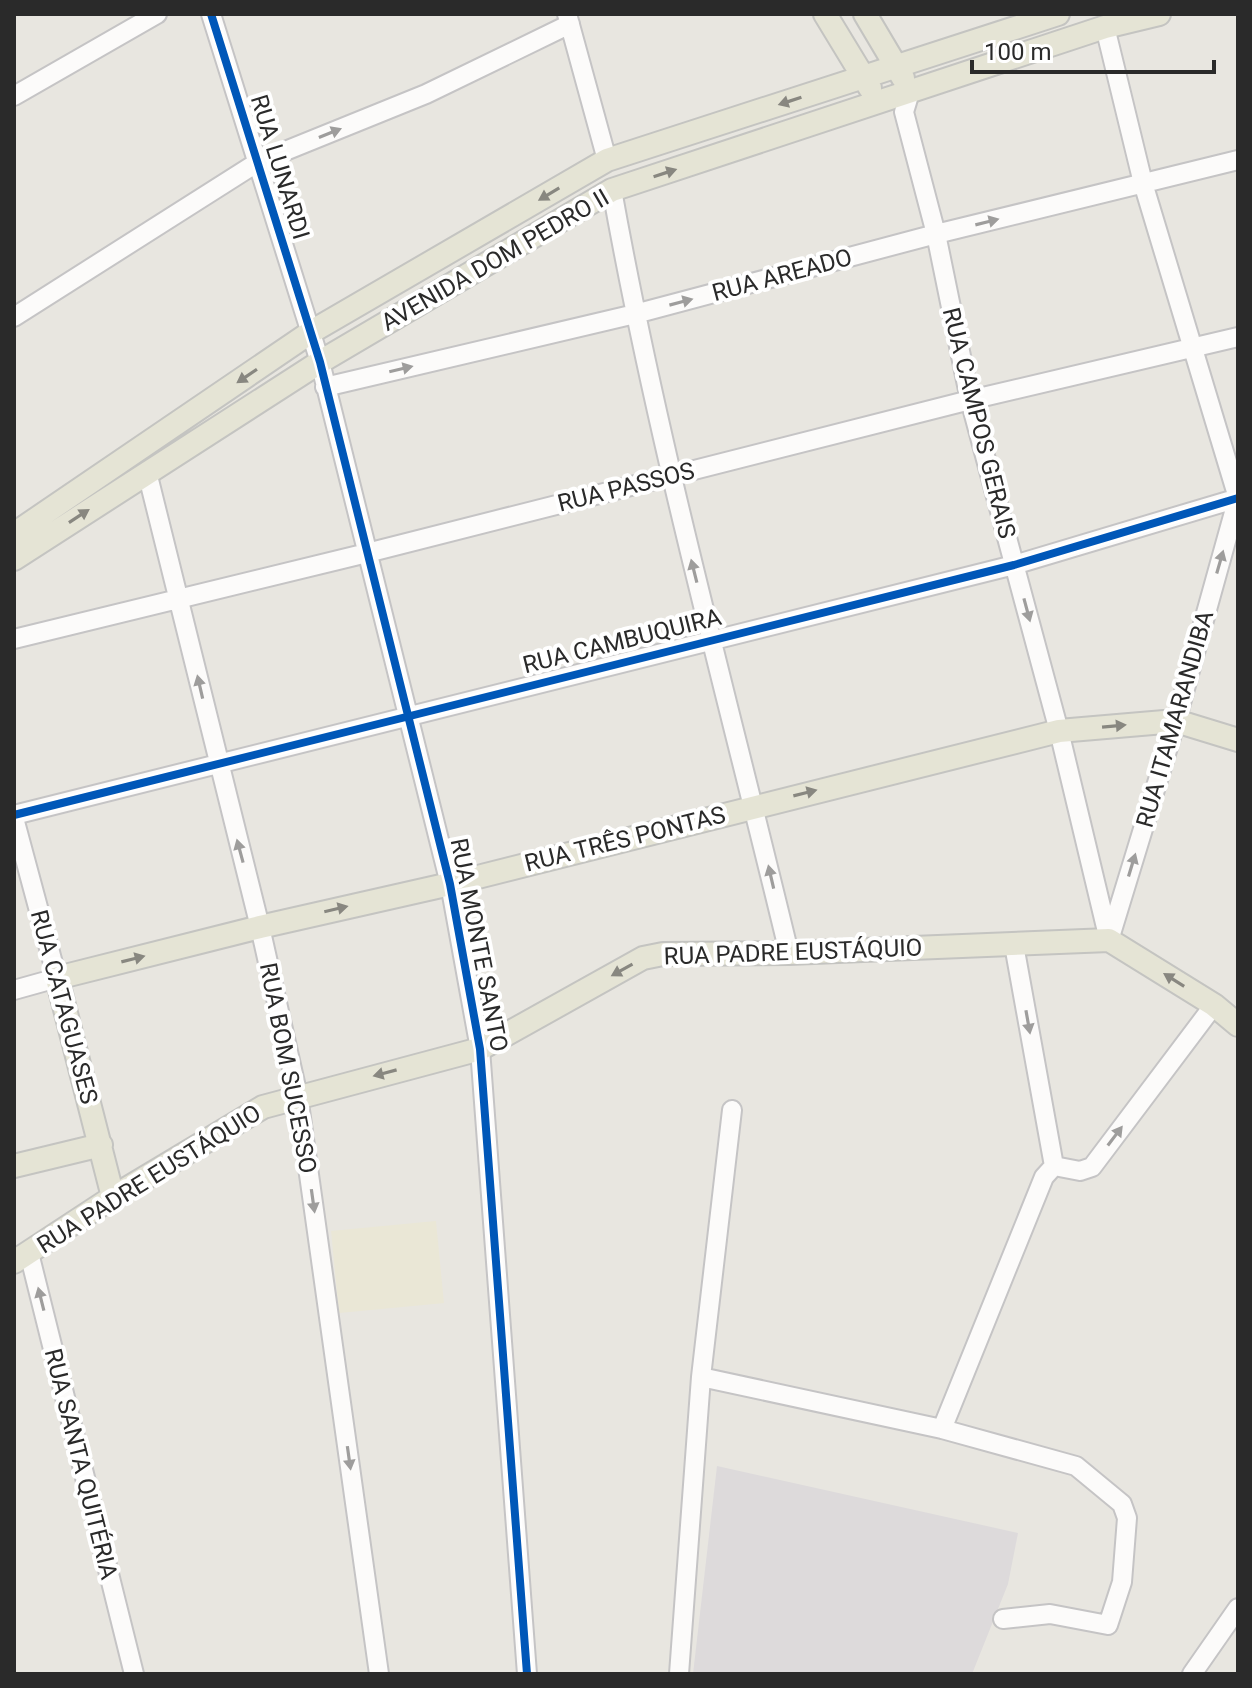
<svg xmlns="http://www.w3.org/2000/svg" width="1252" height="1688" font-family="Roboto,sans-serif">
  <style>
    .industrial { fill: #dddadb }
    .education { fill: #eae7d6 }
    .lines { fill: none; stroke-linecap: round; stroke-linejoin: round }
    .minor-casing { stroke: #c5c4c5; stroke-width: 22 }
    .major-casing { stroke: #c4c4c1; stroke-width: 26 }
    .minor { stroke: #fcfbfa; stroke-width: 18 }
    .major { stroke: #e5e4d5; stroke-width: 22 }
    .cycleway-casing { stroke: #fff; stroke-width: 13 }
    .cycleway { stroke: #0057b8; stroke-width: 8 }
    .oneway { fill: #888780 }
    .oneway2 { fill: #9e9d9c }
    .labels { text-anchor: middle; stroke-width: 8; stroke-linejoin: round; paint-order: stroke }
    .street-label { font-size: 24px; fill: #2a2a2a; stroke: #fff }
  </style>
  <rect width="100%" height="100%" fill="#e8e6e0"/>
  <path class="industrial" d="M717,1466l301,67 -10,51 -36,90h-279z"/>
  <path class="education" d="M436,1221l8,82 -105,10 -8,-82z"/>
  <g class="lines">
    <g class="minor-casing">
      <path id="minor" d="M211,14l109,348 130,522 30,165 47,625
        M567,14l40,146
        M1105,27l38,156 95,315
        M910,92l-6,20 32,122 34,166 89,331 50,209
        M14,96l143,-82
        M612,190c46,257 116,509 177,763
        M14,317l244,-155 168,-68 144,-70
        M325,387l310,-73 301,-80 302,-74
        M147,472l113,455 38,169 81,578
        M14,639l353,-86 603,-153 268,-63
        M14,815l1000,-250 224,-67
        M14,818l43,160 -43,12
        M1110,937l66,-216 62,-223
        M1014,945l40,221
        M1054,1166l26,5 12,-4 122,-162
        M29,1253l105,421
        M701,1377l241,52 134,37 46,38 5,14 -5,64 -14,43 -58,-11 -47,5
        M942,1429l102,-252 10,-11
        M679,1674l22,-297 31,-267
        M1192,1674l46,-66"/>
    </g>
    <g class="major-casing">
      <path id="major" d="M825,14l45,74
        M865,14l38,64
        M14,534l297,-202 296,-172 451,-146
        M14,559l306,-197 292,-172 493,-163 54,-13
        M14,1166l87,-21
        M113,1197l-56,-219 203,-51 190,-43 609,-153 117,-10 62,19
        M14,1262l99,-65 150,-90 217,-58 163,-91 20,-4 126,-1 320,-13 105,65 24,20"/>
    </g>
    <use href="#minor" class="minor"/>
    <use href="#major" class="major"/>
    <g class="cycleway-casing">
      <path id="cycleway" d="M211,14l109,348 130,522 30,165 47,625
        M14,815l1000,-250 224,-67"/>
    </g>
    <use href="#cycleway" class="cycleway"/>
  </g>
  <defs><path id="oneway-solid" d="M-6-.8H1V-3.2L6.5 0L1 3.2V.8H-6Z" transform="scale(2)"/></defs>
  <g class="oneway">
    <use href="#oneway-solid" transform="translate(790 101) rotate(162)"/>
    <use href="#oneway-solid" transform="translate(665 173) rotate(-18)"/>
    <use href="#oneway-solid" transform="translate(549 194) rotate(149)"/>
    <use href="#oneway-solid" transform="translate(247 376) rotate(146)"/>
    <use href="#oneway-solid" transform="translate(79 516) rotate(-33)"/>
    <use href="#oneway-solid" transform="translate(1114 726) rotate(-5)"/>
    <use href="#oneway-solid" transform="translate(805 793) rotate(-14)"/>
    <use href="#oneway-solid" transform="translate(336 909) rotate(-13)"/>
    <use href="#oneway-solid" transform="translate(133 959) rotate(-14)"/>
    <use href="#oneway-solid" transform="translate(622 970) rotate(151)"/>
    <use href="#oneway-solid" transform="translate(1174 980) rotate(-148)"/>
    <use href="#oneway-solid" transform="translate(385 1073) rotate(165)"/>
  </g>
  <g class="oneway2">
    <use href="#oneway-solid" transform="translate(330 133) rotate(-22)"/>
    <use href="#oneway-solid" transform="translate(987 222) rotate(-14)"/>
    <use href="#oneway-solid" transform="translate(681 302) rotate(-15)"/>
    <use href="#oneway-solid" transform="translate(401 369) rotate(-13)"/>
    <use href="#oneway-solid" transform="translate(1220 562) rotate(-74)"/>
    <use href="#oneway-solid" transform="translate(694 571) rotate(-104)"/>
    <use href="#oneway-solid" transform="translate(1027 610) rotate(75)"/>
    <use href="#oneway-solid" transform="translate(200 687) rotate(-103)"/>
    <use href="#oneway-solid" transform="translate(240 851) rotate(-105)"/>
    <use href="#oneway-solid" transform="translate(1132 865) rotate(-73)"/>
    <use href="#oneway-solid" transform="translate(771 877) rotate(-103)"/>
    <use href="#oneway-solid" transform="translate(1028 1022) rotate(80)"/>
    <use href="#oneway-solid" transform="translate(1115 1136) rotate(-53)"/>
    <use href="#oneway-solid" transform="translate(313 1201) rotate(82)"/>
    <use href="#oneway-solid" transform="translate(41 1299) rotate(-104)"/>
    <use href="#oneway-solid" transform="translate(349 1458) rotate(82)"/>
  </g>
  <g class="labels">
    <g class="street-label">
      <text transform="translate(280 167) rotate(73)" y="8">RUA LUNARDI</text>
      <text transform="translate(495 260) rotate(-30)" y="8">AVENIDA DOM PEDRO II</text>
      <text transform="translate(782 275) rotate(-15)" y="8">RUA AREADO</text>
      <text transform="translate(979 423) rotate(76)" y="8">RUA CAMPOS GERAIS</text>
      <text transform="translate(626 487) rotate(-14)" y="8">RUA PASSOS</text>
      <text transform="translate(622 641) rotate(-14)" y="8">RUA CAMBUQUIRA</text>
      <text transform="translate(1175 719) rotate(-74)" y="8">RUA ITAMARANDIBA</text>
      <text transform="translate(625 839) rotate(-14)" y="8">RUA TRÊS PONTAS</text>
      <text transform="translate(479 945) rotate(79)" y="8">RUA MONTE SANTO</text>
      <text transform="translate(793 952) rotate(-2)" y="8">RUA PADRE EUSTÁQUIO</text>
      <text transform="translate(64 1007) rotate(75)" y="8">RUA CATAGUASES</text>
      <text transform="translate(288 1068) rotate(79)" y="8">RUA BOM SUCESSO</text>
      <text transform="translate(149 1179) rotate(-32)" y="8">RUA PADRE EUSTÁQUIO</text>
      <text transform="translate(81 1464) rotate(76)" y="8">RUA SANTA QUITÉRIA</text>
    </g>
  </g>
  <rect width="1252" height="1688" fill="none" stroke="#2a2a2a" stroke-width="32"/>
  <path d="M972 60v12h242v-12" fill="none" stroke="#2a2a2a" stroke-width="4"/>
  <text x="984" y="60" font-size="24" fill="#2a2a2a" stroke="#ffffff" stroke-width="6" paint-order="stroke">100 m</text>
</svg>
